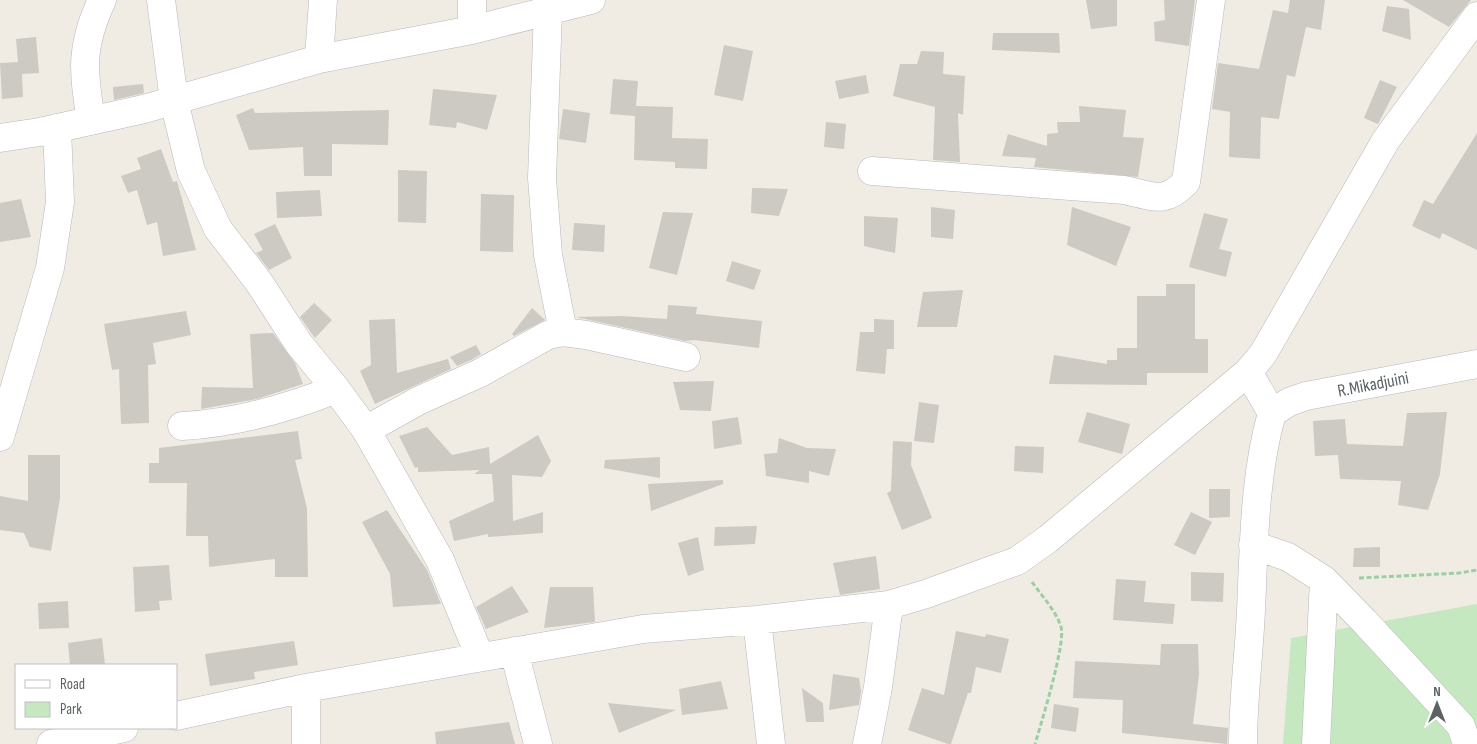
<svg xmlns="http://www.w3.org/2000/svg" width="1477" height="744" font-family="'Sofia Sans Condensed',sans-serif">
  <style>
    .green { fill: #c5e8c0 }
    .building { fill: #cdc9c3 }
    .lines { fill: none; stroke-linecap: round; stroke-linejoin: round }
    .minor-casing { stroke: #b5b8bc; stroke-width: 29 }
    .path { stroke: #9bcfa2; stroke-width: 3; stroke-dasharray: 5 2.5; stroke-linecap: butt }
    .minor { stroke: #fff; stroke-width: 28 }
    .labels { text-anchor: middle; stroke-width: 4; stroke-linejoin: round; paint-order: stroke }
    .street-label { font-size: 18px; fill: #5c6266; stroke: #fff }
  </style>
  <rect width="100%" height="100%" fill="#f0ece4"/>
  <path class="green" d="M1477,604v140h-194l8,-106z"/>
  <path class="building" d="M1086,0h31v26l-26,3z
    M1164,0h31l-6,46 -34,-5 -1,-19 11,-2z
    M1290,0h35l-4,30 -15,-3 -11,50 -8,-2 -8,44 -18,-2 -1,42 -31,-2 1,-45 -18,-3 6,-46 41,6 14,-59 15,3z
    M1403,0h68l-22,27z
    M1387,6l22,3 2,31 -29,-9z
    M993,33h66l1,20 -68,-3z
    M36,37l3,36 -17,1 1,23 -21,2 -2,-36 18,-1 -2,-23z
    M724,45l29,6 -10,50 -29,-6z
    M921,51l23,1 -1,22 22,2 -2,39 -5,-2 2,49 -27,-2 2,-53 -42,-11 7,-32h17z
    M866,75l3,18 -30,6 -4,-18z
    M613,79l25,2 -2,25 37,1 -1,31 36,1 -1,30 -32,-1v-6l-41,-2 1,-44 -25,-2z
    M1380,80l17,7 -19,37 -14,-6z
    M143,84l1,9 -30,7 -1,-13z
    M433,89l64,6 -10,35 -30,-8 -1,6 -27,-3z
    M1079,106l47,4 -3,27 21,1 -6,39 -104,-10 2,-9 -34,-2 6,-22 39,12v-12l11,-1 -1,-11h23z
    M253,108l2,5 134,-3 -1,35 -56,-1v32h-28l-1,-29 -54,3 -13,-35z
    M563,109l27,4 -4,30 -27,-4z
    M826,122l20,2 -2,25 -20,-2z
    M1477,133v117l-35,-17 -2,6 -28,-13 12,-26 9,4z
    M161,149l12,33 4,-1 19,69 -33,6 -6,-34 -10,3 -10,-35 -9,3 -7,-17 20,-7 -4,-11z
    M398,170l29,1 -1,52 -28,-1z
    M752,188l36,1 -9,27 -28,-3z
    M320,190l2,26 -45,2 -1,-26z
    M481,194l33,1 -1,57 -33,-1z
    M21,199l10,38 -31,5v-39z
    M931,207l24,3 -2,29 -22,-2z
    M1072,207l59,20 -15,39 -49,-21z
    M663,212l30,1 -16,62 -28,-7z
    M1204,213l24,6 -9,30 13,3 -6,25 -37,-10z
    M864,216l34,2 -3,35 -31,-7z
    M574,223l31,2 -1,27 -32,-2z
    M275,224l17,34 -23,12 -13,-17 7,-3 -9,-16z
    M732,261l29,9 -7,20 -28,-9z
    M1166,284h29v55h13v34h-61v12l-98,-1 5,-29 53,9v-4h10v-12h20v-52h29z
    M963,290l-6,37h-40l6,-35z
    M314,303l18,17 -17,18 -15,-21z
    M668,305l29,2 -1,7 66,7 -3,27 -65,-8 -9,1 -109,-24 46,-1 45,3z
    M532,308l13,12 -31,16 -2,-2z
    M186,311l5,24 -38,8 3,21 -8,1 1,58 -28,1 -2,-55 -7,1 -8,-46z
    M395,319l2,54 51,-14 3,10 -76,35 -15,-33 11,-6 -2,-45z
    M874,319l20,1v29h-7l-2,25 -29,-3 4,-39h14z
    M273,333l22,30 8,21 -46,15 -56,10 1,-22 51,1 -3,-54z
    M476,345l5,9 -8,5 -16,7 -7,-9z
    M714,381l-3,30 -31,-1 -7,-28z
    M919,402l20,3 -5,38 -20,-2z
    M1087,412l43,12 -8,30 -44,-12z
    M1447,412l-7,62 -12,36 -30,-5 3,-24 -61,-2 -2,-24 -23,1 -2,-35 32,-2 2,25 56,2 4,-33z
    M738,417l4,27 -28,5 -2,-28z
    M427,427l25,28 37,-8 1,17 48,-29 13,26 -9,16 -30,-2 1,46 30,-9v21l-55,4v-3l-34,7 -5,-20 45,-20 -2,-27h-18l6,-4 -62,2v-5l-3,1 -16,-32z
    M298,431l4,28 -7,1 12,48 1,69h-33v-18l-66,8 -1,-31h-22l1,-53h-38v-20h10v-15z
    M779,438l28,10 29,1 -7,27 -20,-5v12l-43,-7 -2,-22 13,-1z
    M893,441l19,1 -1,23 21,53 -30,12 -15,-37 4,-2z
    M1015,446l29,1 -1,26 -29,-2z
    M28,455h32v43l-9,53 -21,-4 -6,-14 -24,-3v-34l28,5z
    M660,457v21l-56,-10 1,-8z
    M723,480v4l-72,27 -3,-27z
    M1209,489h21v28l-21,1z
    M387,510l40,60 14,34 -48,3 -3,-33 -28,-52z
    M1191,512l21,10 -17,33 -21,-10z
    M757,526l-2,18 -41,2 1,-19z
    M698,537l6,33 -16,6 -10,-33z
    M1380,547v20h-27l1,-19z
    M876,556l4,33 -40,6 -7,-32z
    M169,565l3,35 -13,1 1,9 -25,2 -2,-45z
    M1191,572l33,1 -1,29 -32,-1z
    M1116,579l30,2 -2,21 31,2 -2,20 -60,-4z
    M512,586l17,26 -43,17 -10,-22z
    M550,587h43l2,35 -51,6z
    M68,601l1,27 -30,1 -1,-26z
    M956,631l29,6 1,-3 23,5 -8,34 -25,-6 -5,26h-3l-17,51h-3l-40,-14 14,-42 22,7z
    M102,638l3,27h-35l-2,-22z
    M294,641l4,24 -44,7 1,7 -45,7 -5,-32z
    M1161,644h37l1,31 -6,49 35,4 -1,16 -105,-11 1,-33 -50,-2 2,-37 85,4z
    M833,674l26,4 2,13 -2,14 -30,5z
    M721,681l7,28 -46,6 -3,-26z
    M802,688l21,15 1,19h-18z
    M608,703l68,7 -57,23z
    M1054,704l25,4 -3,24 -25,-4z
    M509,722l6,22h-79l-1,-12z"/>
  <g class="lines">
    <g class="minor-casing">
      <path id="minor" d="M161,0l13,101 17,70 27,58 40,52 41,63 37,45 30,41 74,130 40,97
        M548,11l-6,167 6,77 15,77
        M472,30v-30
        M319,59l4,-59
        M91,120c-8,-49 -11,-73 11,-120
        M0,138l40,-6 104,-23 175,-50 153,-29 119,-30
        M872,171l252,19c29,6 40,15 62,-8l25,-182
        M1272,413l17,-11 17,-6 171,-32
        M182,426c54,-3 104,-17 154,-37
        M366,430l52,-29 62,-28 68,-38 15,-3 23,3 100,22
        M0,437l50,-169 10,-66 -3,-74
        M1253,545l35,12 36,23 41,42 96,104 6,18
        M757,620l14,124
        M514,651l24,93
        M176,716l130,-28 337,-59 114,-9 132,-15 37,-11 91,-33 31,-22 200,-167 15,-18 123,-214 91,-124
        M51,744l73,-16
        M306,744v-56
        M867,744l11,-57 11,-82
        M1243,744c0,-45 6,-89 8,-134 3,-65 3,-134 21,-197l-24,-41
        M1316,744l8,-164"/>
    </g>
    <path class="path" d="M1359,578l100,-5 18,-3
      M1032,582c10,14 24,29 29,45 5,16 -20,97 -26,117"/>
    <use href="#minor" class="minor"/>
  </g>
  <g class="labels">
    <g class="street-label">
      <text transform="translate(1373 384) rotate(-11)" y="6">R.Mikadjuini</text>
    </g>
  </g>
  <rect x="15" y="664" width="162" height="65" fill="#ffffff" stroke="#bec0c2"/>
  <rect x="25" y="680" width="25" height="8" fill="#ffffff" stroke="#bec0c2"/>
  <text x="60" y="689" font-size="15" fill="#5c6266">Road</text>
  <rect x="25" y="702" width="25" height="15" fill="#c5e8c0" stroke="#bec0c2"/>
  <text x="60" y="714" font-size="15" fill="#5c6266">Park</text>
  <g transform="translate(1437 704)" stroke="#ffffff" stroke-width="4" paint-order="stroke">
  <path d="M0-4L9 19L0 12L-9 19Z" fill="#5c6266"/>
  <text y="-8" font-size="14" font-weight="bold" text-anchor="middle" fill="#5c6266">N</text>
  </g>
</svg>
